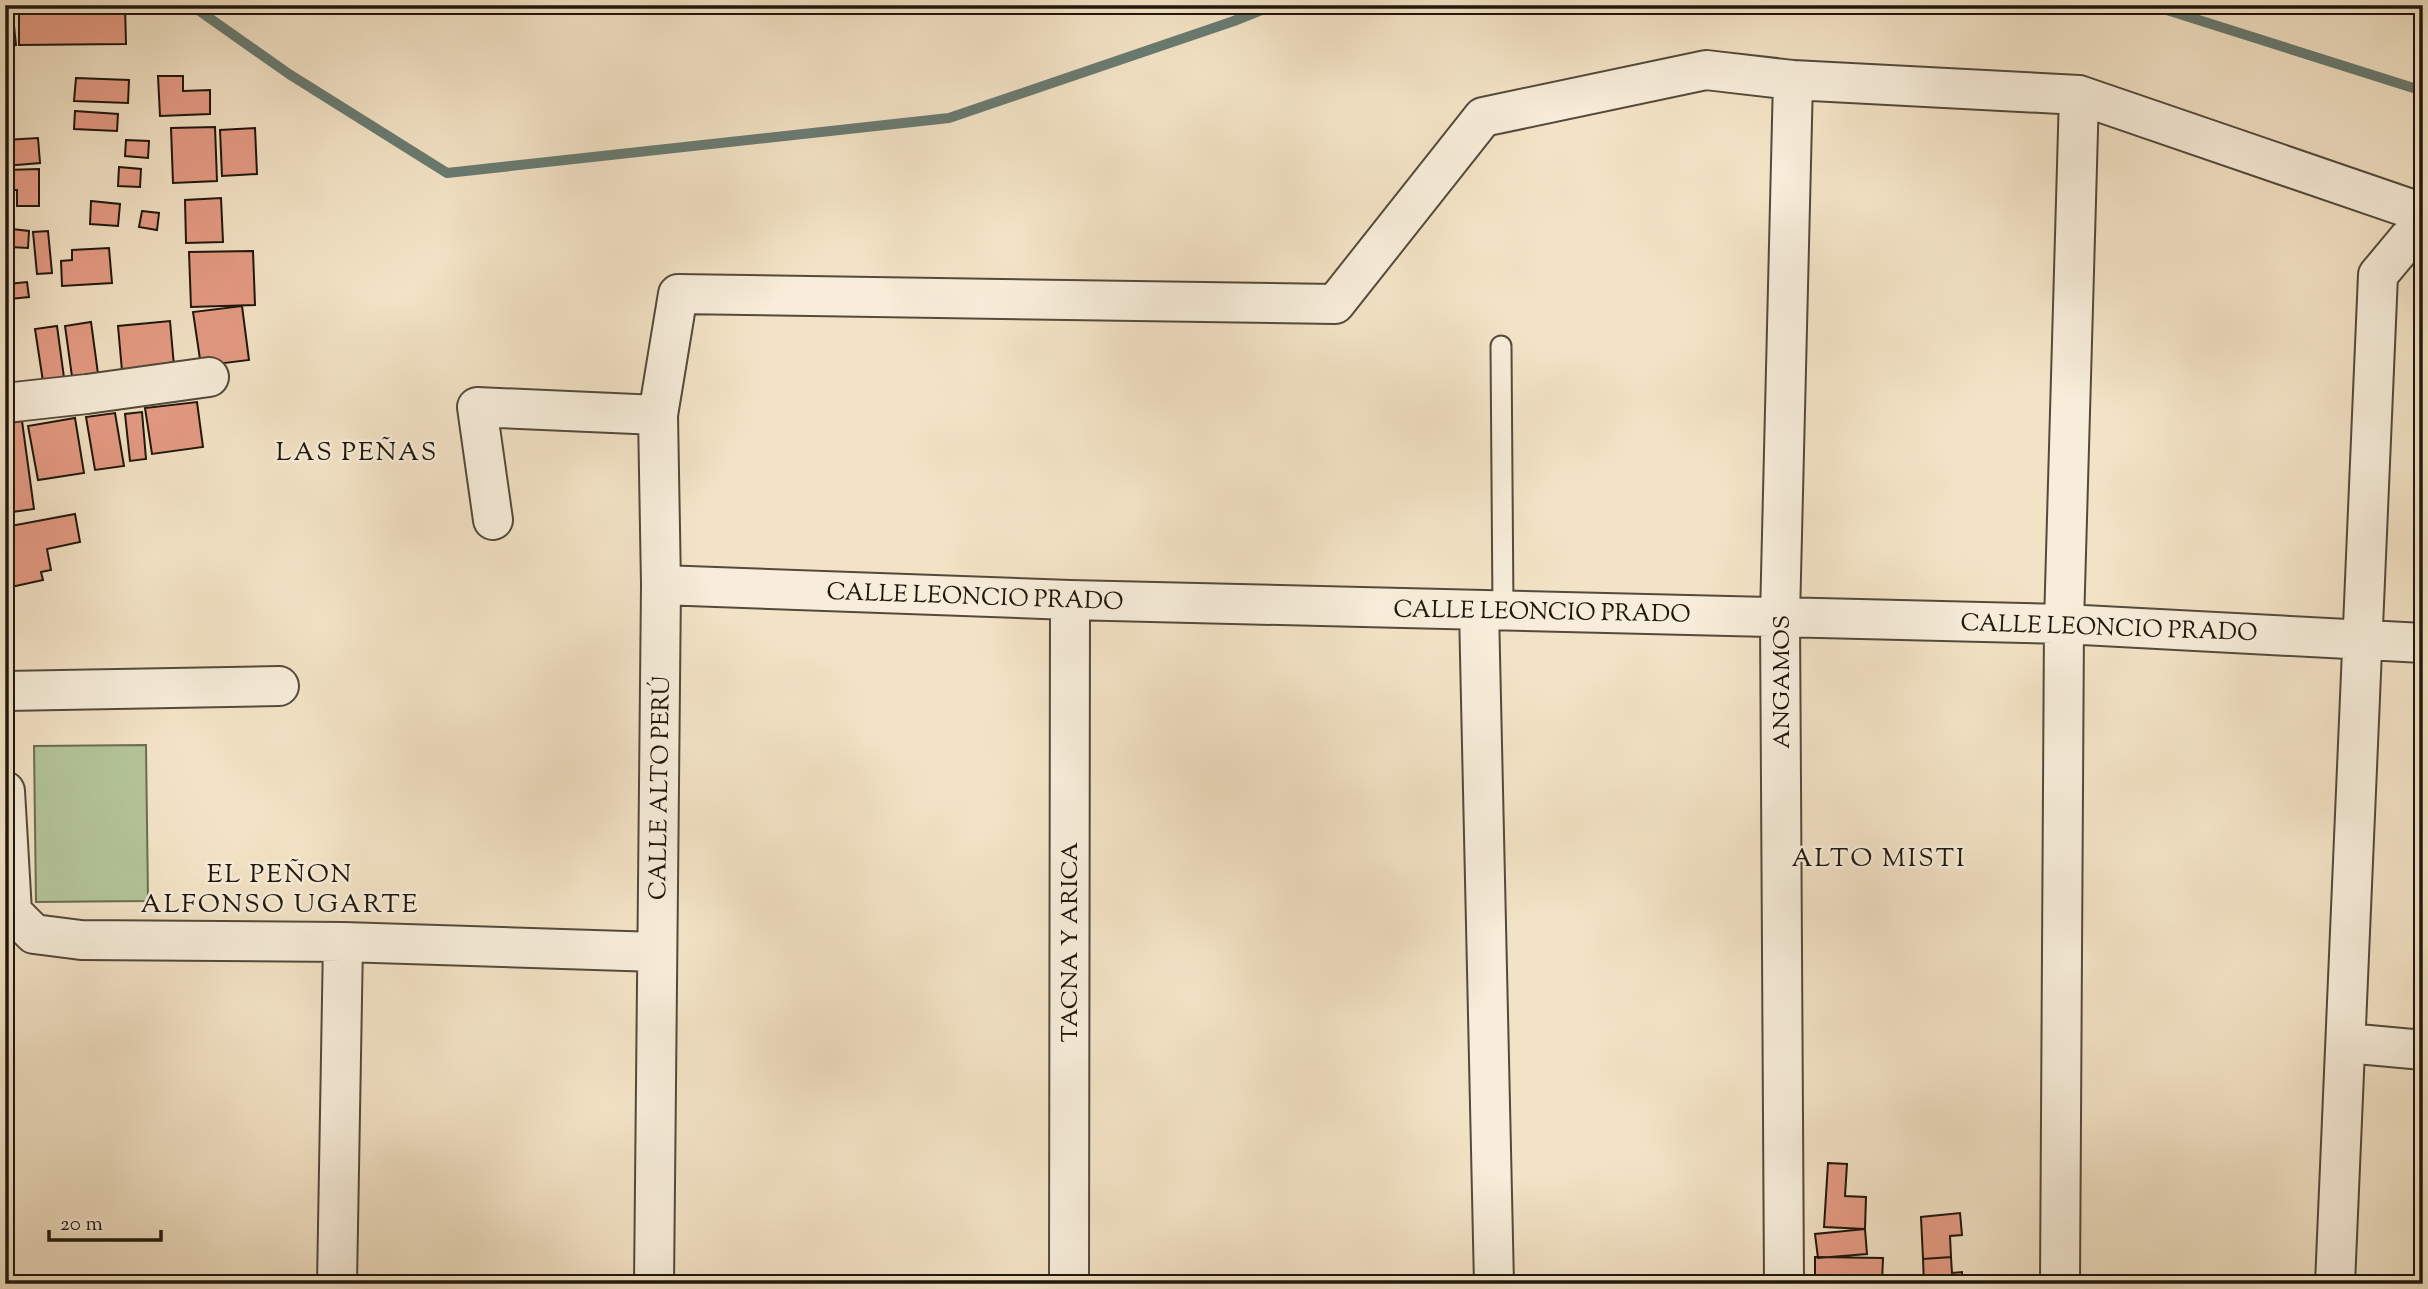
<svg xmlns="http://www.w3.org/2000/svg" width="2428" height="1289" font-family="'Sorts Mill Goudy',serif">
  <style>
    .green { fill: #b4c59a; stroke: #6a6e54; stroke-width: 2 }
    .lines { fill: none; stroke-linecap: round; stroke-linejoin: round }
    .stream { stroke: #697b72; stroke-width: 10 }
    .building { fill: #e59b84; stroke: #1f170d; stroke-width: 2 }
    .service-casing { stroke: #544a3b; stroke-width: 23 }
    .minor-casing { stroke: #544a3b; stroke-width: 42 }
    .service { stroke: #f7edda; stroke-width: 19 }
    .minor { stroke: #f7edda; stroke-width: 38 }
    .labels { text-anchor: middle; stroke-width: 5; stroke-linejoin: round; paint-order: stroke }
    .street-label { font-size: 24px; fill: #1f170d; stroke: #f7edda }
    .neighbourhood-label { font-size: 26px; letter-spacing: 2px; fill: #1f170d; stroke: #f7edda }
  </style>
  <rect width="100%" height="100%" fill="#f3e3c6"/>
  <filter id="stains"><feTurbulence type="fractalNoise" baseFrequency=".00286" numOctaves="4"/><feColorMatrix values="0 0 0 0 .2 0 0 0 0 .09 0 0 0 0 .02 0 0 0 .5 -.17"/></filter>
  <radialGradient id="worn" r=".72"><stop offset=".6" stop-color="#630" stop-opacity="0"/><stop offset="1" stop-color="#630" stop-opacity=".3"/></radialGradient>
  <path class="green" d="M146,745l2,156 -112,1 -2,-156z"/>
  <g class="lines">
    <path class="stream" d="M191,5l98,69 158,99 502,-55 285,-97 40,-16
      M2151,5l272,86"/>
  </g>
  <path class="building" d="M19,5h106l1,39 -107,1z
    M12,6l4,39 -11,1v-39z
    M158,76h25v15l27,-1v24l-50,2z
    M76,78l53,2 -1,23 -54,-2z
    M75,111l43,3 -1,17 -43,-2z
    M215,127l2,54 -44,2 -2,-55z
    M255,128l2,46 -35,2 -2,-46z
    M38,138l2,25 -35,3v-26z
    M126,140l23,1 -1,17 -23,-2z
    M119,167l22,2 -1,18 -22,-1z
    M39,169v37h-22v-16h-12v-20z
    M221,198l2,44 -37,1 -1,-43z
    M91,201l29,3 -2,22 -28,-2z
    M142,211l17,2 -2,17 -18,-3z
    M12,229l17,2 -1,17 -18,-1z
    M48,231l4,42 -15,1 -4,-42z
    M109,248l3,35 -50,3 -1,-25 11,-1v-10z
    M253,251l2,54 -64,2 -2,-55z
    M27,282l2,15 -19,2 -2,-15z
    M242,306l7,54 -48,6 -8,-54z
    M170,321l4,45 -52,5 -4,-45z
    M91,322l8,59 -26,3 -8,-58z
    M57,326l8,59 -21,3 -9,-59z
    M5,335l5,51h-5z
    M197,402l6,45 -51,7 -7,-46z
    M142,412l4,47 -16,2 -5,-47z
    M115,413l9,53 -29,4 -9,-53z
    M75,418l9,55 -46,7 -10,-54z
    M22,421l12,88 -29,4v-89z
    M75,514l5,28 -33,7 4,21 -10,2 2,8 -32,7 -6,-30v-30z
    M1828,1163l19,1 -2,32 21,1 -1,32 -41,-2z
    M1960,1213l2,22 -12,1 1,21 -28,2 -2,-42z
    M1865,1229l2,25 -49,4 -3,-24z
    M1815,1257l68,1 -1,25 -67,-2z
    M1951,1257l1,16 10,-1v12h-38l-1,-25z"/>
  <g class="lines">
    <g class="service-casing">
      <path id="service" d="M1501,346l2,264"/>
    </g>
    <g class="minor-casing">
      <path id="minor" d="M5,403l82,-9 122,-17
        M493,520l-16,-113 181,8
        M661,585l409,15 994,24 359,19
        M1479,610l15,674
        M5,691l274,-5
        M5,791l7,121 22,22 47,6 262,2 314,10
        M2347,1043l76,7
        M337,1284l6,-342
        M654,1284l7,-699 -3,-170 20,-121 657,10 148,-187 223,-47 87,10 286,15 344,118
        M1069,1284l1,-684
        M1784,1284l-4,-667 13,-537
        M2060,1284l4,-660 15,-529
        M2335,1284l43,-1009 30,-36 15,-13"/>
    </g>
    <use href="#service" class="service"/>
    <use href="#minor" class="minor"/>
  </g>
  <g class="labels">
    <g class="street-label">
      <text transform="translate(975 596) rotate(2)" y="8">CALLE LEONCIO PRADO</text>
      <text transform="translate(1542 611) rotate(1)" y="8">CALLE LEONCIO PRADO</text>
      <text transform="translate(2109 627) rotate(2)" y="8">CALLE LEONCIO PRADO</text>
      <text transform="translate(1781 682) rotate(-90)" y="8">ANGAMOS</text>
      <text transform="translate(659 788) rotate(-89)" y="8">CALLE ALTO PERÚ</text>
      <text transform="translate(1069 942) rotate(-90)" y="8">TACNA Y ARICA</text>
    </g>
    <g class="neighbourhood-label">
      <text x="357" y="460">LAS PEÑAS</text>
      <text x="1879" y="866">ALTO MISTI</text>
      <text x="280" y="882">EL PEÑON<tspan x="280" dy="30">ALFONSO UGARTE</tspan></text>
    </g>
  </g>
  <rect width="2428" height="1289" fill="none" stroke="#f3e3c6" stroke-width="28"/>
  <rect x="7" y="7" width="2414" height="1275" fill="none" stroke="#1f170d" stroke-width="3.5"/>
  <rect x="14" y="14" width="2400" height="1261" fill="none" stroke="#1f170d" stroke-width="2"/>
  <path d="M49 1230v10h112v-10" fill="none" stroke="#1f170d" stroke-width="3.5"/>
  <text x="60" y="1230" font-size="21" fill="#1f170d" stroke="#f7edda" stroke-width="5" paint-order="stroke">20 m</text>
  <rect width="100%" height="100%" filter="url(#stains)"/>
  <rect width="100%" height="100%" fill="url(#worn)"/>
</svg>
